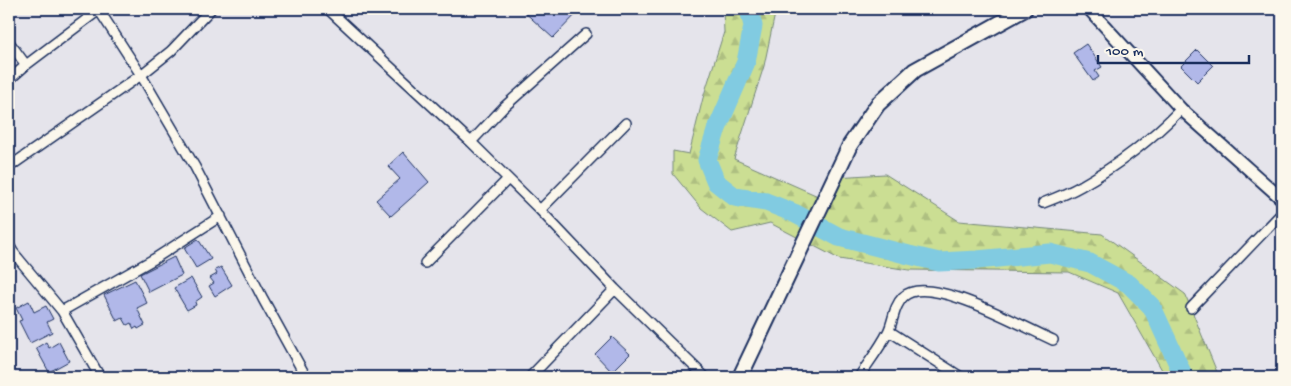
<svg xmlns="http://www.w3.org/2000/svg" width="1291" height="386" font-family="'Gochi Hand',sans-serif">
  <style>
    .forest { fill: url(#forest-firs); stroke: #738678 }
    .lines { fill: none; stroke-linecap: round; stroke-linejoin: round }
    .river { stroke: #81cbe1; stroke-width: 19 }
    .building { fill: #b1b8e9; stroke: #1b2f5e }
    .minor-casing { stroke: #1b2f5e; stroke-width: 12 }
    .tertiary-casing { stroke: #1b2f5e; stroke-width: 15 }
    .primary-casing { stroke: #1b2f5e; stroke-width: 18 }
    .minor { stroke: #fbf7ec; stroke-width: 9 }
    .tertiary { stroke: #fbf7ec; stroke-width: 11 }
    .primary { stroke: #fbf7ec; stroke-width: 14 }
  </style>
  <defs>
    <pattern id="forest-firs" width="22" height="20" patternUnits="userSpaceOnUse" patternTransform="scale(1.25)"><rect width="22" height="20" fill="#cbde93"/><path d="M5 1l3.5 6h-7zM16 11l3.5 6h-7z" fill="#aebf81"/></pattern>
  </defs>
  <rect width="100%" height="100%" fill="#e5e4eb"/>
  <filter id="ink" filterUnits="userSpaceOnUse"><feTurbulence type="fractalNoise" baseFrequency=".02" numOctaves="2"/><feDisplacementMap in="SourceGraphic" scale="10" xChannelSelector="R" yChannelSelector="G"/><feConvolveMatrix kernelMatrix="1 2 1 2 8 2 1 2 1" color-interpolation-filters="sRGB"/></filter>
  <g filter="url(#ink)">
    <path class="forest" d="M723,9h53l-12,57 -30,93 93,41 8,-23 50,-3 74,47 143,13 83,60 34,83h-53l-48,-84 -49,-21 -160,-2 -70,-11 -69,-36 -38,9 -31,-24 -28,-34v-23l16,3 14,-56 21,-66z"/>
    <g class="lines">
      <path class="river" d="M749,9l4,17 -7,36 -30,69 -9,29 9,22 19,15 31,5 28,11 45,24 70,18 30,7 38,-2 73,-7 40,10 39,21 23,23 32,70"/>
    </g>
    <path class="building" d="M521,9h60l-28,29z
      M1086,44l16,23 -7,4 4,6 -6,4 -20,-28z
      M1197,50l16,16 -16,16 -16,-16z
      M403,152l26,30 -38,34 -15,-16 24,-21 -12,-13z
      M198,239l13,20 -15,9 -12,-20z
      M174,257l8,18 -33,17 -9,-18z
      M221,267l11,18 -17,11 -6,-10 5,-3 -4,-5 7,-4 -2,-4z
      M191,278l11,19 -7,5 1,3 -9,5 -13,-22z
      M135,280l12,23 -10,5 8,17 -7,4 -1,-2 -3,2 -3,-6 -4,2 -4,-7 -6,3 -13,-26z
      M29,301l5,11 12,-6 7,13 -6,3 5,10 -22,11 -11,-22 3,-1 -6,-12z
      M612,337l18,17 -18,18 -17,-18z
      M46,342l3,6 10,-6 10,19 -20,11 -13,-24z
      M176,372l3,3 4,-2 3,4h-19z"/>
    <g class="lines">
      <g class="minor-casing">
        <path id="minor" d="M328,9l143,133 69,68 75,79 90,88
          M9,42l17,23
          M9,80l17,-15 73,-55 42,65 54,92 68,132 43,78
          M471,142l33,-35 82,-73
          M9,167l132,-92 30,-24 40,-42
          M1043,203c13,-5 26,-10 38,-17 37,-21 71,-47 100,-77
          M540,210l86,-87
          M9,245l4,7 49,59 38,66
          M425,263l83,-84
          M1191,308l91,-95
          M62,311l92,-52 67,-43
          M889,331l72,46
          M530,377l85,-88
          M859,377c9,-14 21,-29 29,-45 6,-12 5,-25 15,-35 25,-25 122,31 150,43"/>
      </g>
      <g class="tertiary-casing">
        <path id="tertiary" d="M1089,9l92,100 101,90"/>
      </g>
      <g class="primary-casing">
        <path id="primary" d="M740,377l110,-232 28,-41 37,-34 110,-61"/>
      </g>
      <use href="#minor" class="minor"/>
      <use href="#tertiary" class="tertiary"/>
      <use href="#primary" class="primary"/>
    </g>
  </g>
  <rect width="1291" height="386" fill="none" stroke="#fbf7ec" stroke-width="30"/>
  <rect x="15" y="15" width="1261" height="356" fill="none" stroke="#1b2f5e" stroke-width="2" filter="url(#ink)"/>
  <path d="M1098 55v8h151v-8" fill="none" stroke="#1b2f5e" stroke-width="2.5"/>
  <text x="1106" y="55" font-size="15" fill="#1b2f5e" stroke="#fbf7ec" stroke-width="4" paint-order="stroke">100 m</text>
</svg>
